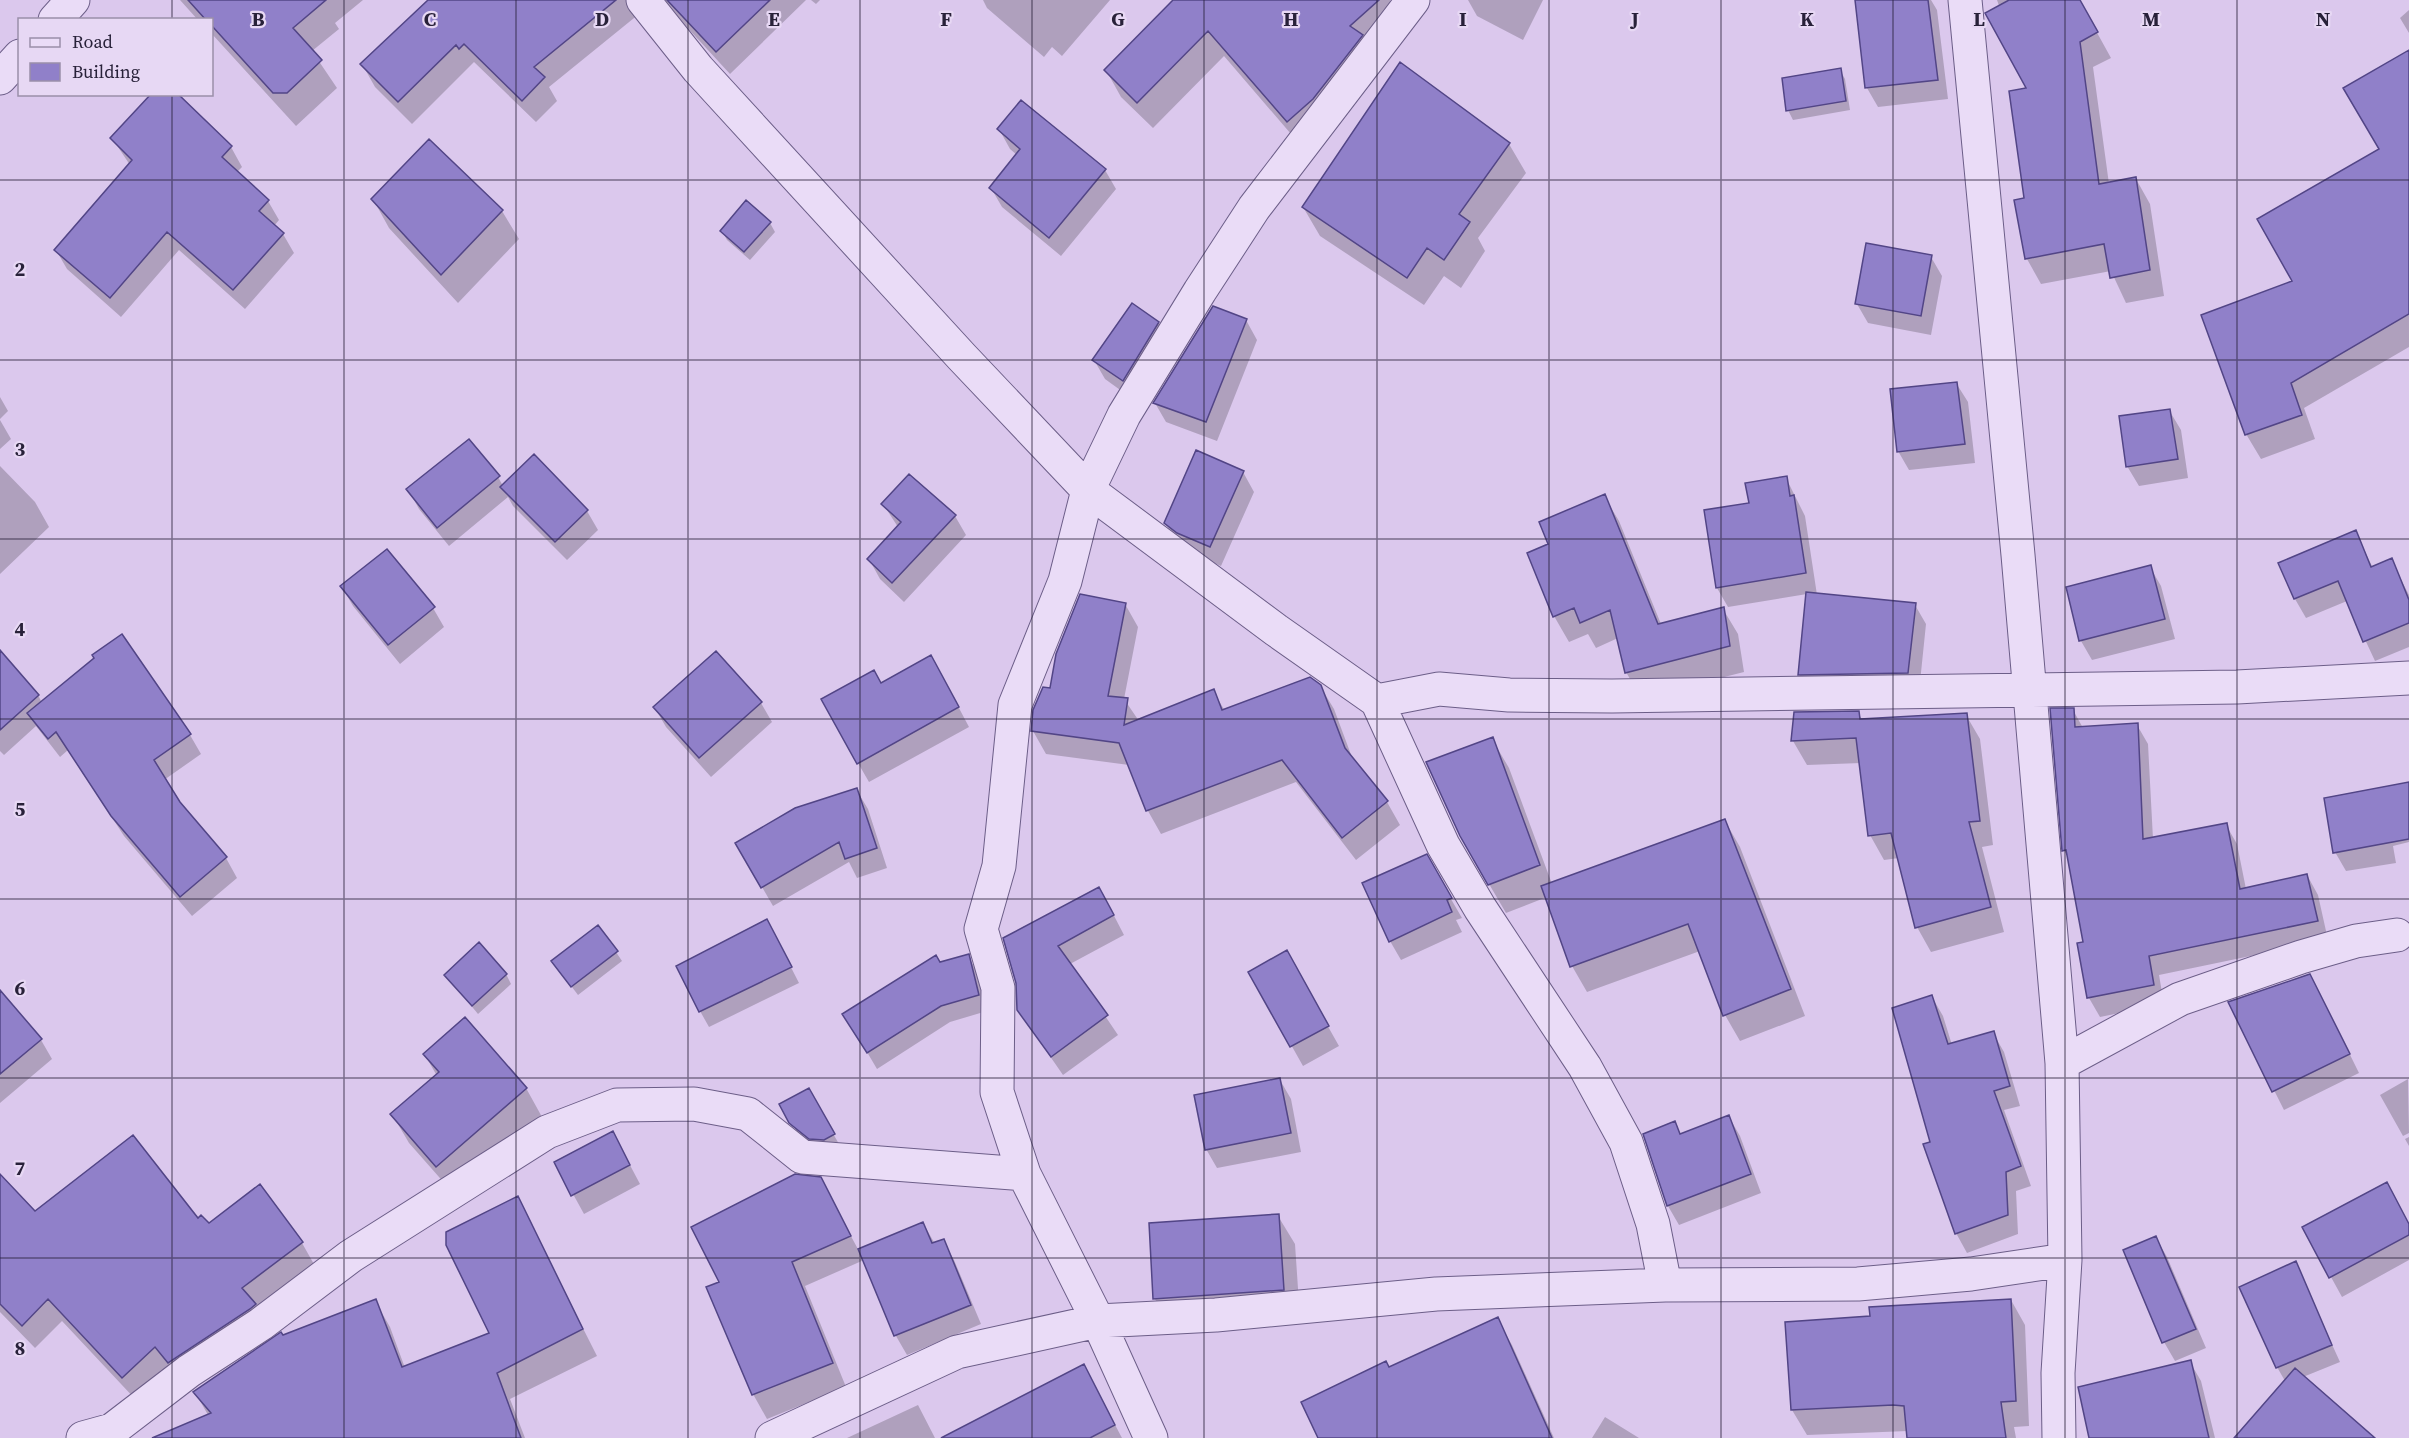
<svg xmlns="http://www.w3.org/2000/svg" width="2409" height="1438" font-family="'Source Serif 4',serif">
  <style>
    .shadow { fill: #0003 }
    .building { fill: #9080c9; stroke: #524586; stroke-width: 1.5 }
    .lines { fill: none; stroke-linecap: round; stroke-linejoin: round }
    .minor-casing { stroke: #6c5e88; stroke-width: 35 }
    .minor { stroke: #eadcf7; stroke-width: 33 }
    .grid { fill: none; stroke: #282139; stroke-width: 1.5; stroke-opacity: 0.55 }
    .grid-label { font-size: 20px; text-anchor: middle; font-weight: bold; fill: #282139; stroke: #e7d8f4; stroke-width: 4.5; stroke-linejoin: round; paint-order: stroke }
  </style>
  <rect width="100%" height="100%" fill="#dbc8ed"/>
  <path class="shadow" d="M180,0h183l-28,23 4,6 -27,22 25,37 -41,38 -84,-92v-14h-14z
    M430,0h376l-76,74 -58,-63 -17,-10 -106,86 8,14 -21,21 -62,-60 -62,62 -37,-37 -13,-23z
    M811,0h9l-4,4z
    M983,0h127l-48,56 -10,-9 -8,10 -57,-49z
    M1175,0h215l12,20 -99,128 -79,-92 -71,72 -32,-31 -15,-27z
    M1468,0h75l-20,40 -46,-24z
    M1856,0h75l6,10 11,89 -70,8 -11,-19z
    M1997,0h82l32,58 -18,9 16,117 27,-5 14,25 14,92 -38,7 -15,-32 -70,13 -14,-25 1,-169z
    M2409,10v23l-9,-15z
    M2409,51v296l-105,61 11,31 -54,20 -15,-25 48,-152 87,-126z
    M1400,64l109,80 17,29 -48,65 7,13 -24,37 -17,-12 -20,29 -104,-69 -17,-29z
    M1840,70l5,9 5,31 -57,10 -5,-10z
    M175,94l56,53 11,20 -5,5 31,29 11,19 -5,6 9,8 11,19 -49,56 -66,-59 -58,67 -54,-48 -11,-19 74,-85 -18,-27z
    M999,129l106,41 11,19 -55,67 -59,-49 -11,-19 26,-33 -7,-6z
    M373,199l129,12 17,28 -61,64 -69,-75z
    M770,223l5,9 -25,28 -23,-20 -5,-9z
    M1931,257l11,19 -11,59 -63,-12 -11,-19z
    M1246,320l11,20 -40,101 -51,-19 -11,-19z
    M1158,323l11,20 -35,57 -29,-21 -11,-19z
    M1956,383l12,19 7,61 -66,7 -11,-19z
    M0,397l8,14 -8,8z
    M2169,410l12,20 7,48 -49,8 -12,-20z
    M0,420l11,19 -11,10z
    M0,466l35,36 14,25 -49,47z
    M1243,472l11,20 -33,74 -32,-14 -12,-9 -11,-20z
    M909,476l46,40 11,19 -62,67 -24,-23 -11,-20 29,-32 -15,-23z
    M498,477l5,9 84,25 11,19 -31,30 -54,-54 -5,-9 -59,49 -30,-37 -11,-20z
    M1786,478l19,38 12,79 98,10 11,19 -7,68 -109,2 -11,-20 8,-80 -79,13 -11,-19 33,-83z
    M1604,496l15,25 42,103 62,-15 15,25 6,38 -103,26 -15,-26 -8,-34 -22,10 -8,-14 -19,8 -15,-26 -4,-71z
    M2355,532l18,36 18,-8 18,35v52l-34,14 -28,-60 -41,17 -11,-19z
    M2150,567l11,19 14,53 -83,21 -11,-19 -14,-53z
    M342,587l91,21 11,19 -44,37 -47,-58z
    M1125,604l13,23 -14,72 15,22 74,-30 12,20 95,-25 14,23 19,51 34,42 13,23 -44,35 -60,-78 -135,52 -13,-23 -19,-46 -83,-11 -13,-23 18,-42z
    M0,667l38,28 4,8 148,32 11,19 -37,26 15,23 47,55 11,20 -45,38 -68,-80 -56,-86 -8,7 -24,-31 -32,29 -4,-4z
    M942,676l27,51 -100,55 -11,-19 23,-78z
    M761,703l11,19 -61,55 -45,-50 -11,-19z
    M2073,710l10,18 54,-3 11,19 5,95 73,-14 11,19 9,45 61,-14 11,20 10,45 -169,35 5,29 -64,13 -11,-19 -5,-55 -15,-84 -5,-9z
    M1858,713l5,8 103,-6 14,24 13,106 -11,2 22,85 -73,20 -14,-25 -18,-69 -15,2 -14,-25 -9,-72 -54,2 -14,-24 2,-27z
    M1492,739l17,29 43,116 173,-63 15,26 65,169 -65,25 -15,-26 -25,-64 -113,41 -15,-26 -25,-69 -41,16 -45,-77z
    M2409,784v58l-16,4 3,17 -50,8 -11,-19z
    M856,789l12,20 19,59 -30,10 -8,-16 -76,44 -36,-62z
    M1426,856l36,62 -6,2 6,12 -61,28 -11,-19z
    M1110,908l14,27 -54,29 48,71 -55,40 -45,-65v-27l-13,-45z
    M775,936l24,47 -90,44 -9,-16z
    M616,952l6,9 -44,34 -25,-33z
    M1286,952l53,94 -36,20 -53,-94z
    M968,956l9,16 10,39 -37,11 -73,47 -23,-39 86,-66z
    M506,974l5,10 -33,30 -32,-39z
    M0,991l41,49 11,19 -52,44z
    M2320,994l39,79 -75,37 -54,-107z
    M1932,997l11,19 9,29 41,-12 11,19 16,54 -16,4 27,76 -15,5 2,43 -51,19 -11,-20z
    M425,1055l101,33 16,29 -88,77 -45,-51 -17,-29 45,-38z
    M2408,1079l1,54 -6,3 -23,-41z
    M1280,1080l11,19 10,53 -84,16 -11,-19z
    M808,1090l31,54 -23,4 -19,-16 -16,-27z
    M1729,1117l11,19 21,57 -82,32 -11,-19 -23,-71 30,-12 6,12z
    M2409,1137v9l-4,-7z
    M623,1152l17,32 -56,30 -28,-51z
    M0,1177l35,36 162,7 12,5 50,-39 43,57 13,23 -179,134 -74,-79 -27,27 -35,-36z
    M820,1179l39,72 64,-28 12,21 8,-4 11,20 27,64 -74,31 -11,-19 -32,-76 -59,26 41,101 -79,32 -14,-25 -32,-112z
    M517,1198l80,158 -87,43 15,39h-321l4,-23 -13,-23 88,-55 92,-36 15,26 15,41 86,-34z
    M1278,1216l17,28 5,74 -129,10 -16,-29 -5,-74z
    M2409,1225v35l-67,37 -38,-69z
    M2156,1238l11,19 39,91 -31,13 -11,-19z
    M2295,1263l45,99 -37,15 70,61h-137l49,-57 -8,-14z
    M2011,1300l14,25 4,101 -15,1 2,11h-107l-1,-7 -101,4 -15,-25 80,-93z
    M1497,1319l15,26 42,93h-234l69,-70z
    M2190,1362l11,19 14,57h-124z
    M1094,1385l28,53h-177z
    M918,1405l17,33h-88z
    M1605,1417l34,21h-47z"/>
  <path class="building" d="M188,0h138l-33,28 29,32 -35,33h-14l-61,-67v-6h-6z
    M428,0h188l-82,67 11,10 -23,24 -58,-57 -5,5 -3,-4 -58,57 -38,-38z
    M667,0h103l-54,52z
    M1173,0h206l-29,26 13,9 -50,64 -26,23 -79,-91 -71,72 -33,-33z
    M1855,0h73l10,80 -73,8z
    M2009,0h71l18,32 -18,10 19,142 37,-7 14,93 -40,8 -6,-34 -79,15 -11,-59 10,-2 -15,-107 17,-3 -41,-75z
    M2409,50v264l-118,69 11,32 -57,20 -44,-120 91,-34 -35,-62 122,-70 -36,-61z
    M1400,62l110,81 -51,71 11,8 -26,38 -17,-12 -20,30 -105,-71z
    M1841,68l5,33 -60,10 -4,-33z
    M151,94h27l54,52 -10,11 47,43 -10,11 25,22 -51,57 -66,-58 -57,66 -56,-48 78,-90 -22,-22z
    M1021,100l85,69 -57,69 -60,-50 31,-39 -23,-20z
    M429,139l74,71 -62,65 -70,-76z
    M746,200l25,22 -27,30 -24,-21z
    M1866,243l66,12 -11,61 -66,-12z
    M1132,303l27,19 -36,59 -31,-21z
    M1213,306l34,13 -41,103 -53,-19z
    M1957,382l8,62 -68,8 -7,-63z
    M2170,409l8,50 -52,8 -7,-51z
    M469,439l31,37 -63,52 -31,-39z
    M1196,450l48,21 -34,76 -33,-14 -13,-10z
    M534,454l54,56 -33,32 -55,-55z
    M909,474l47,41 -64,68 -25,-24 34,-37 -20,-18z
    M1787,476l3,20 4,-1 12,78 -90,15 -12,-78 45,-7 -4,-20z
    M1605,494l53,130 66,-17 6,39 -105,27 -15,-63 -30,13 -6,-15 -21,9 -26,-64 21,-9 -9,-22z
    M2356,530l15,37 21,-9 17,42v23l-46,19 -25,-61 -44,18 -16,-36z
    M387,549l48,58 -47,38 -48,-59z
    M2151,565l14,54 -86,22 -13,-54z
    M1806,592l110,11 -8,70 -110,2z
    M1080,594l46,9 -18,93 20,2 -4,27 90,-36 8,21 88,-33 11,8 24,63 43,53 -46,37 -60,-78 -136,51 -27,-68 -88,-12 2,-21 10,-23 7,1 6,-34z
    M122,634l69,100 -37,26 26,42 47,55 -47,40 -69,-81 -55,-84 -8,7 -21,-26 67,-55 -2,-3z
    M0,650l39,45 -39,35z
    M716,651l46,51 -63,56 -46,-51z
    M931,655l28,52 -102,57 -36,-65 53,-29 7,13z
    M2050,708h24l1,19 63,-4 5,116 84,-16 13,66 67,-15 11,47 -169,35 5,29 -67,13 -10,-55 6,-1 -17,-92 -4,1z
    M1859,711l1,8 107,-6 13,108 -11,1 22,85 -76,21 -24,-95 -23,3 -12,-98 -65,3 3,-29z
    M1493,737l47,128 -52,20 -28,-49 -34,-74z
    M2409,782v57l-76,14 -9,-55z
    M857,788l20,60 -32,11 -6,-17 -78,46 -26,-45 60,-35z
    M1725,819l66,170 -68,27 -35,-92 -118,43 -29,-81z
    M1427,854l25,44 -5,2 5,12 -63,30 -27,-59z
    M1099,887l15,28 -56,31 50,69 -57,42 -34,-47 -1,-27 -13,-45z
    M767,919l25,48 -93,45 -23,-46z
    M598,925l20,26 -47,36 -20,-26z
    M479,942l28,32 -35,32 -28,-31z
    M1287,950l42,76 -39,21 -42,-75z
    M969,954l10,41 -38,11 -74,47 -25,-39 94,-59 4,7z
    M2310,974l40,80 -78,38 -44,-90z
    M0,990l42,49 -42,35z
    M1932,995l16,49 46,-13 16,55 -16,5 27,75 -15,6 2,43 -53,19 -32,-90 7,-2 -38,-134z
    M465,1017l62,71 -91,79 -46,-53 49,-42 -16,-18z
    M1280,1078l11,55 -86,17 -11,-55z
    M809,1088l26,46 -11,6 -15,-1 -20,-16 -10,-19z
    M1729,1115l22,59 -84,32 -24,-72 32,-13 5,13z
    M613,1131l17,34 -59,31 -17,-34z
    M133,1135l65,83 3,-3 8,8 51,-39 43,58 -61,46 14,16 -6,5 -82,54 -13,-16 -33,31 -74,-79 -26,27 -22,-22v-130l35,37z
    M795,1174l26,3 30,59 -59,26 41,101 -81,32 -46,-108 13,-5 -28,-55z
    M2387,1182l22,42v11l-80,43 -27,-51z
    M518,1196l65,133 -86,44 24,65h-369l59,-25 -18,-21 88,-60 2,3 93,-36 26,68 87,-34 -43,-88v-13z
    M1279,1214l5,76 -131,9 -4,-76z
    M923,1222l9,21 12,-4 27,66 -77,31 -36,-87z
    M2156,1236l40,93 -34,14 -39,-93z
    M2296,1261l36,84 -56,23 -37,-81z
    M2011,1299l5,102 -15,1 5,36h-99l-3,-32 -11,-1 -102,5 -6,-88 85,-6 -1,-9z
    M1498,1317l54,121h-234l-17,-36 85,-41 3,6z
    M2191,1360l18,78h-120l-11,-51z
    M1084,1364l31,61 -25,13h-149z
    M2295,1368l80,70h-141z"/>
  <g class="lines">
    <g class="minor-casing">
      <path id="minor" d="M643,0l55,69 264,288 126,133 188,140 101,71 66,144 37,63 105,159 41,75 27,82 12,61
        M1965,0l53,555 44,508 3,197 -7,113 1,65
        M55,20l18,-20
        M0,78l20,-22
        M1377,701l62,-12 70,6 103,1 625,-9 172,-9
        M2062,1063l118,-64 121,-42 55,-16 41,-6
        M83,1438l29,-8 77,-59 72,-47 90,-68 196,-124 70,-27 77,-1 54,10 54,43 222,17
        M772,1438l185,-86 141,-31 118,-6 220,-21 229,-9 193,-1 113,-10 94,-14
        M1151,1438l-53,-117 -74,-147 -27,-82 1,-104 -17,-59 18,-63 16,-161 50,-124 23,-91 36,-75 76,-124 54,-83 159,-208"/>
    </g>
    <use href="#minor" class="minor"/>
  </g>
  <path class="grid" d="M172,0v20M344,0v1438M516,0v1438M688,0v1438M860,0v1438M1032,0v1438M1204,0v1438M1377,0v1438M1549,0v1438M1721,0v1438M1893,0v1438M2065,0v1438M2237,0v1438M172,94v1344M0,180h2409M0,360h2409M0,539h2409M0,719h2409M0,899h2409M0,1078h2409M0,1258h2409"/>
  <g class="grid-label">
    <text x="258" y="26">B</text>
    <text x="430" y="26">C</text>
    <text x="602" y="26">D</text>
    <text x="774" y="26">E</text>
    <text x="946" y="26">F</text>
    <text x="1118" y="26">G</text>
    <text x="1291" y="26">H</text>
    <text x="1463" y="26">I</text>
    <text x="1635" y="26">J</text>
    <text x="1807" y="26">K</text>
    <text x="1979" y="26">L</text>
    <text x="2151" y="26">M</text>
    <text x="2323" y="26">N</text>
    <text x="20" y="276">2</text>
    <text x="20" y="456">3</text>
    <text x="20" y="636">4</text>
    <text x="20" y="816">5</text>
    <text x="20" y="995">6</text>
    <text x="20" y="1175">7</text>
    <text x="20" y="1355">8</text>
  </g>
  <rect x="18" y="18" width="195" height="78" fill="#e7d8f4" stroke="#9b8fa9" stroke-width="1.5"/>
  <rect x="30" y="38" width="30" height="9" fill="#eadcf7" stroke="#9b8fa9" stroke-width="1.5"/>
  <text x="72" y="48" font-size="18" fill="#282139">Road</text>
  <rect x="30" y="63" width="30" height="18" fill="#9080c9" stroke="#9b8fa9" stroke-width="1.5"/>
  <text x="72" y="78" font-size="18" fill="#282139">Building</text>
</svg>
